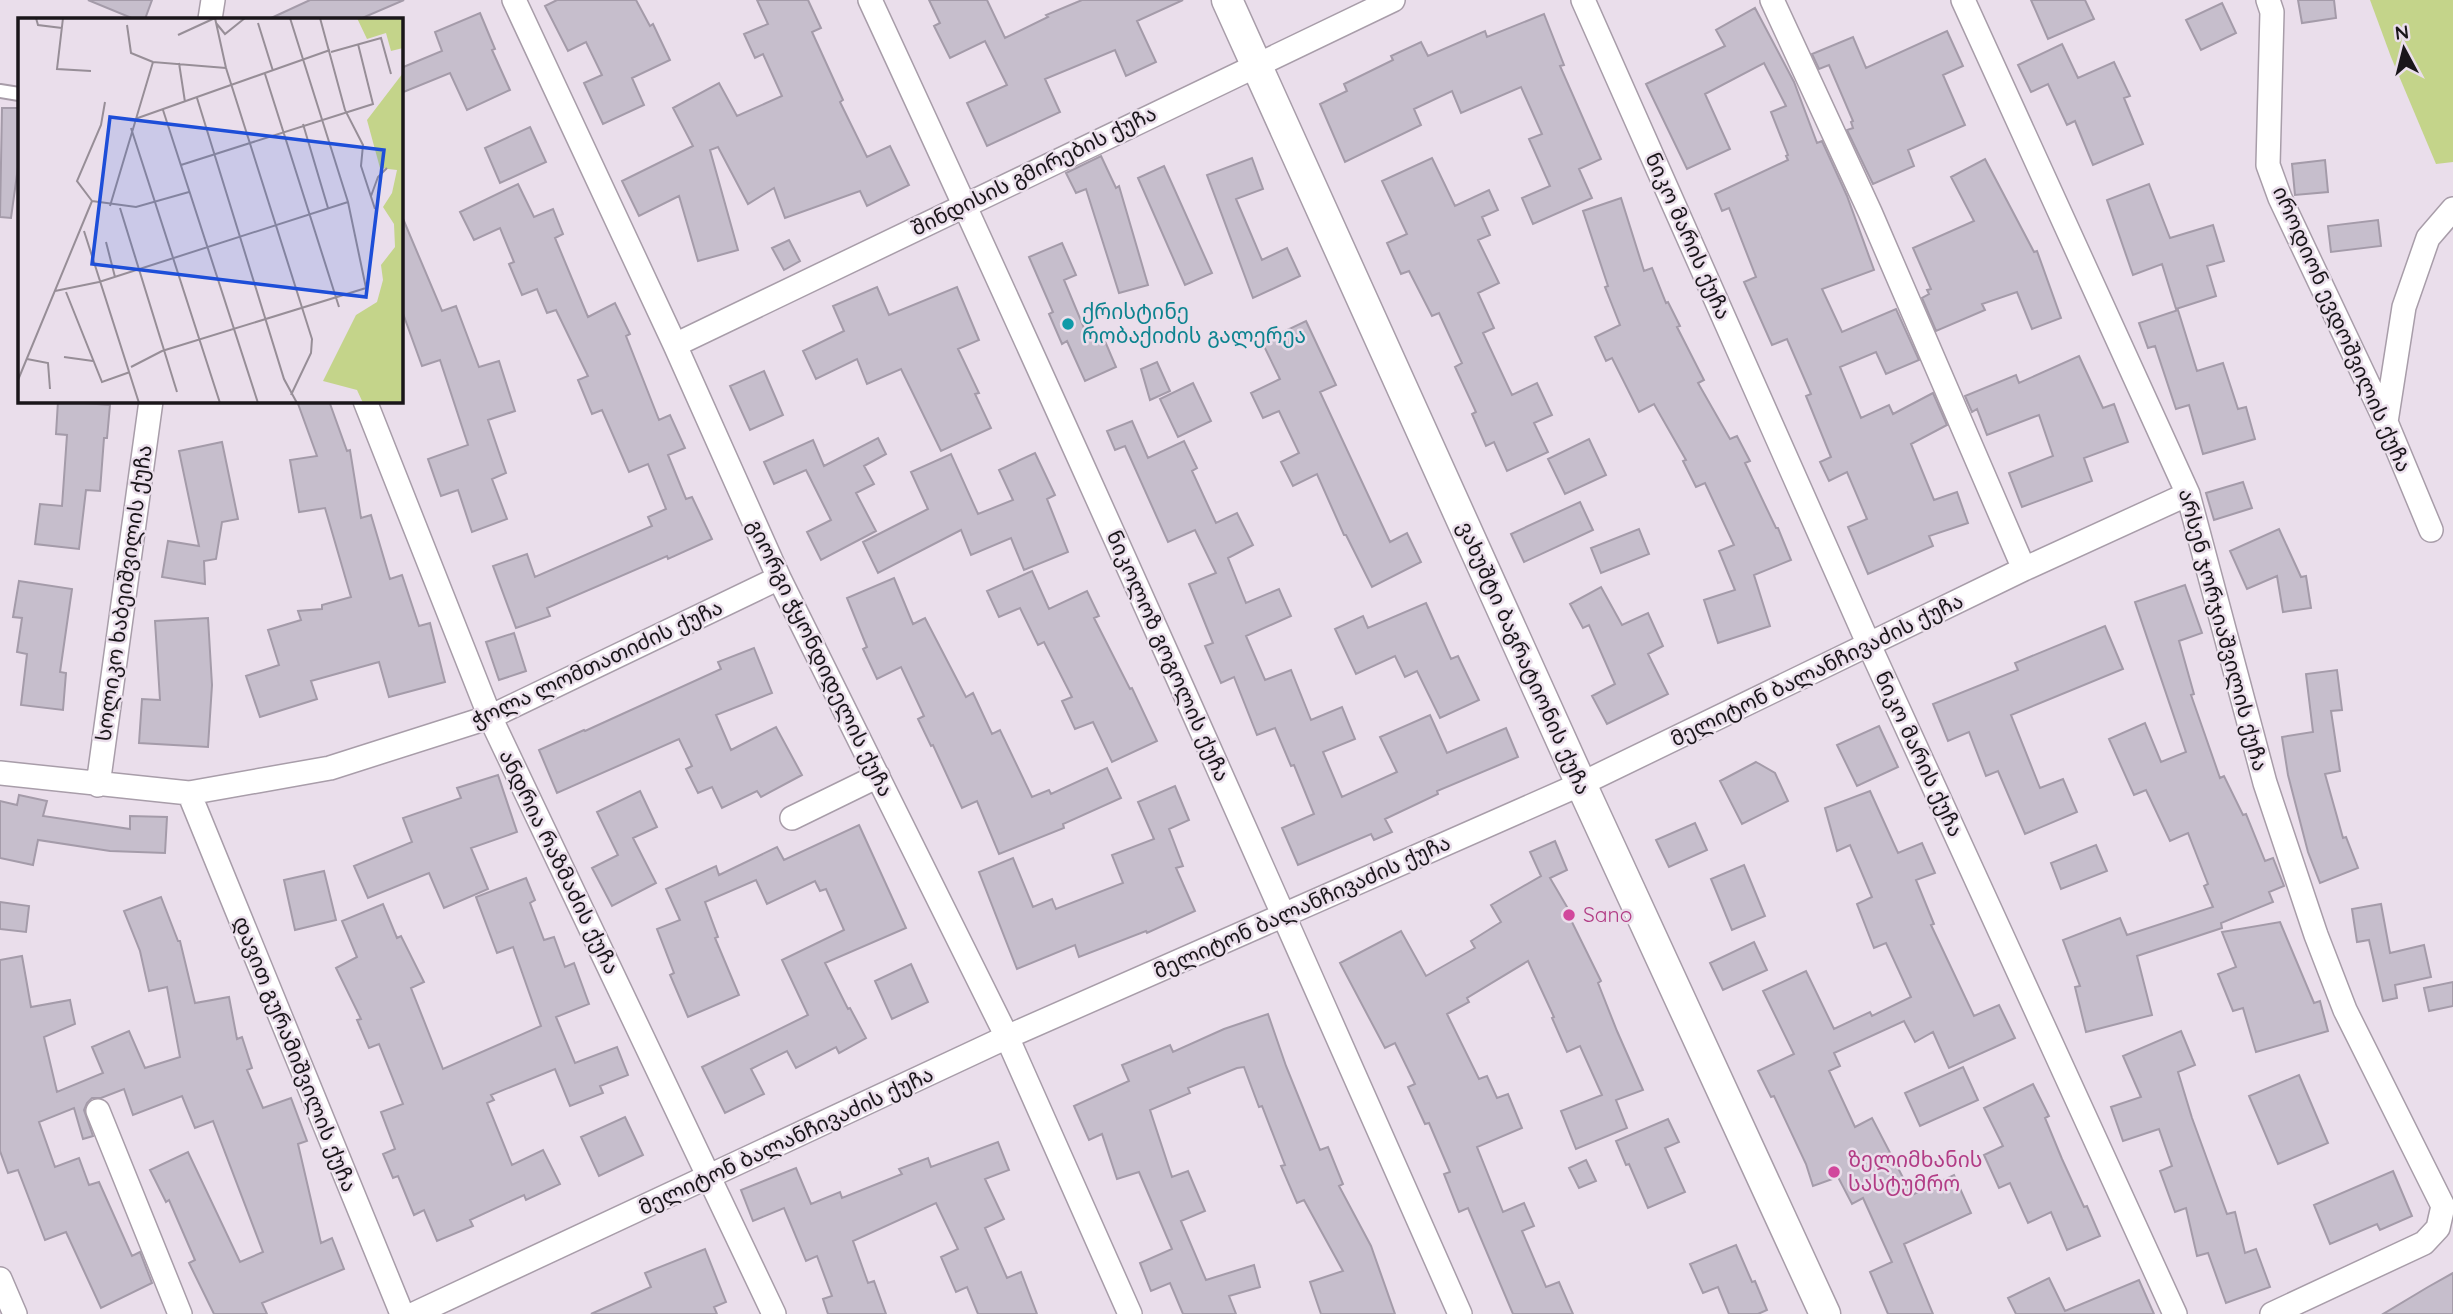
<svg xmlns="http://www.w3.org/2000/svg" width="2453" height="1314" font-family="Quicksand,'Noto Sans Georgian',sans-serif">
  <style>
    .green { fill: #c4d48a }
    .building { fill: #c6becc; stroke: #a49ba9; stroke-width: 2 }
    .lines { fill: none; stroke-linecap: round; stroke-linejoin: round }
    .service-casing { stroke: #a89da9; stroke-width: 16 }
    .minor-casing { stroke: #a89da9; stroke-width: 26 }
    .tertiary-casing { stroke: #a89da9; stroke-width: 33 }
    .service { stroke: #fff; stroke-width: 12 }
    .minor { stroke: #fff; stroke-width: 23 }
    .tertiary { stroke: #fff; stroke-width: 30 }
    .culture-dot { fill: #0f9aa8; stroke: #eadeeb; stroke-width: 2.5 }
    .hotel-dot { fill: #d1479c; stroke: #eadeeb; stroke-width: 2.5 }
    .labels { text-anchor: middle; stroke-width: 5; stroke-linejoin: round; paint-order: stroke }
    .street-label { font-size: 21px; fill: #1a161a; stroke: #eadeeb }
    .culture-label { font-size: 21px; fill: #0d838f; stroke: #eadeeb; text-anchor: start }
    .hotel-label { font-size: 21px; fill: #b23c85; stroke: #eadeeb; text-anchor: start }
    .inset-road { fill: none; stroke: #978e97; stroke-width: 2 }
    .view { fill: #1d4ed8; fill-opacity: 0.15; stroke: #1d4ed8; stroke-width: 3.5 }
    .inset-edge { fill: none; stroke: #1a161a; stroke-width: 3.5 }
  </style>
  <rect width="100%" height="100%" fill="#eadeeb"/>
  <path class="green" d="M2370,0h83v162l-17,2 -45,-107z"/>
  <path class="building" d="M88,0h64l-7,19h-11z
    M310,0h94l-44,19h-91z
    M557,0h79l14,26 3,-2 17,36 -38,18 12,27 -41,19 -19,-41 18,-8 -16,-33 -18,9 -23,-45z
    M757,0h51l13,28 -9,4 31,68 -3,2 27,55 23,-11 19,39 -42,21 -7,-15 -75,27 -11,-30 -26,16 -30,-57 -8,3 28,100 -40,11 -19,-65 -40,20 -17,-35 71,-35 -20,-38 46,-25 18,33 45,-20 -19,-42 -8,4 -11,-24 24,-10z
    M929,0h58l18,38 43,-21 -2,-2 36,-15h101l-46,21 19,41 -30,14 -11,-26 -70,29 15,33 -73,34 -20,-43 40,-18 -22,-44 -35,17 -16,-32 6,-3z
    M2031,0h54l9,19 -46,20z
    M2298,0h36l2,18 -34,5z
    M2222,3l14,30 -35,17 -15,-30z
    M1755,8l39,74 23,61 5,-2 25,55 27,74 -52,19 20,43 54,-23 23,51 -33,14 -10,-22 -36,15 21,51 28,-13 4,9 40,-21 14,32 -36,19 23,56 23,-8 11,31 -39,13 4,10 -65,28 -20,-47 19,-8 -20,-47 -18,9 -9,-19 11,-5 -25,-61 5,-2 -24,-55 -15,6 -28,-63 12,-5 -27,-69 -7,3 -7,-17 73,-34 -2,-4 2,-1 -17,-43 15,-6 -22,-43 -59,31 25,55 -43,20 -41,-85 79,-38 -9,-16z
    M480,13l15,36 -3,1 18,40 -43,20 -17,-37 -49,20v-25l41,-17 -7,-19z
    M1544,14l20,51 -4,1 41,93 -22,10 13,29 -59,26 -11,-26 28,-12 -21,-47 13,-5 -21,-47 -60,26 -9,-22 -38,18 7,16 -76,37 -25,-58 27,-13 -3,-7 49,-24 -2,-4 30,-14 7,14 57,-25 2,6z
    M1947,31l16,35 -20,9 22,50 -57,25 6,16 -41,18 -26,-54 6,-2 -2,-6 2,-1 -24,-56 -10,4 -7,-15 41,-17 13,31z
    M2062,44l16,34 36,-16 16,34 -6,2 19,46 -50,21 -18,-44 -8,4 -19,-41 -17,8 -13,-27z
    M2,108h17v52l-8,58 -11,-1z
    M530,127l16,35 -46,21 -15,-35z
    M1101,156l15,32 3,-2 29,99 -29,8 -33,-104 -10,4 -10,-20z
    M1252,158l11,31 -27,10 26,61 25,-12 13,28 -47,22 -46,-123z
    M1432,158l23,48 34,-16 9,20 -16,7 8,18 -12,5 21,43 -21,10 16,35 -11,5 29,62 25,-12 15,32 -18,8 14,29 -41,19 -13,-29 -8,4 -14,-32 4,-2 -21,-45 7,-4 -23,-50 -7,3 -23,-45 -8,3 -14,-31 20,-9 -25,-53z
    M1985,159l49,93 3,-1 24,67 -29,11 -15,-37 -35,12 3,6 -49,21 -14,-33 7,-4 -2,-4 4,-1 -18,-41 61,-27 -23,-44z
    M2325,160l3,32 -33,3 -3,-31z
    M1164,166l48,107 -27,12 -47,-107z
    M518,184l16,33 19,-8 10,25 -8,4 33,79 27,-14 15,31 -4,2 33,84 11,-5 15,33 -17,7 18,44 6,-2 20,42 -44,20 -1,-3 -120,52 3,8 -34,12 -23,-62 34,-12 8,23 117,-51 -4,-9 18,-8 -18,-45 -19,8 -27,-62 -10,4 -14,-34 10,-4 -32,-66 -9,3 -10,-24 -15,6 -13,-31 5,-2 -14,-34 -26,12 -14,-28z
    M2149,184l21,54 43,-13 11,36 -17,5 9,30 -40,13 -14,-45 -29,11 -26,-75z
    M1621,198l23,73 8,-3 14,35 2,-1 12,24 -3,1 27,53 -6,3 32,56 7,-3 13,25 -5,2 31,65h2l13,32 -37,15 16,51 -52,17 -14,-43 31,-10 -16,-39 15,-6 -29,-62 -9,4 -13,-26 3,-1 -32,-56 -15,8 -27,-54 -6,3 -11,-24 25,-12 -15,-38 3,-1 -25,-75z
    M401,214l41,97 14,-5 23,61 20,-6 16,50 -27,9 18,53 -14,6 15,40 -35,13 -14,-42 -17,6 -13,-37 40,-14 -28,-85 -18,6 -21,-58z
    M2378,220l3,26 -50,6 -3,-26z
    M789,240l11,21 -16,9 -12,-22z
    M1062,243l14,32 -12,5 25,60 13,-6 14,33 -31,14 -18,-40 -5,3 -13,-30 4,-2 -24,-55z
    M877,287l12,28 68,-28 22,53 -21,9 21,44 -4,1 16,34 -50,23 -40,-82 -34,15 -10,-25 -41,20 -13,-28 41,-20 -11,-25z
    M2178,310l19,61 26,-8 15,46 8,-2 9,32 -52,15 -14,-49 -13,4 -21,-63 -7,2 -9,-25z
    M1306,321l30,64 -16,7 70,150 17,-9 14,29 -49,25 -26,-52h-2l-27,-61 -24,12 -12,-24 18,-9 -20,-42 -16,7 -12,-25 29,-14 -18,-37z
    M2079,356l24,52 11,-4 14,38 -44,16 8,23 -70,26 -13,-34 44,-17 -14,-41 -52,20 -10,-26 -5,3 -7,-16 51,-21 3,8z
    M1157,362l13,29 -20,9 -9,-31z
    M764,371l19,44 -33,15 -20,-44z
    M1193,383l18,38 -33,16 -18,-38z
    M58,401l52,4 -3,33h-3l-4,53 -14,-1 -7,59 -44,-5 5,-40 22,2 5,-71 -11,-1z
    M297,401h32l18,50 3,-1 11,68 10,-3 19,64 12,-4 17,51 11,-3 15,59 -56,15 -10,-35 -68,19 6,18 -57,18 -14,-41 33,-11 -11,-35 33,-10 -3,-9 24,-2v-4l29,-8 -26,-89 -26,4 -9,-52 27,-4z
    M1132,421l16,37 36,-17 13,27 -5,3 24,52 21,-10 16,32 -25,13 18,45 33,-14 12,27 -45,20 19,44 26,-10 20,50 31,-13 13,32 -32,13 19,45 55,-25 -17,-35 50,-22 17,38 59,-25 12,29 -81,34 1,3 -53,25 7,13 -18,8 -3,-6 -73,31 -16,-37 32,-14 -20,-49 -3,1 -16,-38 -18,7 -23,-58 -13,6 -16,-37 8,-3 -24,-59 27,-11 -21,-43 -27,12 -43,-96 -10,4 -8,-19z
    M878,438l8,16 -22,12 10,18 -18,9 20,38 -55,29 -14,-28 24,-12 -25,-50 -32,14 -10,-22 49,-22 11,26z
    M1589,439l17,36 -41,19 -17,-35z
    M222,442l16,77 -16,3 -6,37 -12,2 1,23 -43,-7 6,-36 31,5 -20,-95z
    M1035,453l20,42 -8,4 21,53 -44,18 -13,-32 -40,17 -10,-25 -83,43 -15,-31 65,-33 -17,-37 40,-18 27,60 35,-14 -14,-30z
    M2243,482l9,26 -38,12 -8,-27z
    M1580,502l13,28 -69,32 -13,-28z
    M1639,529l10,25 -48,19 -10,-25z
    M2279,529l22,48 5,-1 5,32 -28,4 -6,-36 -30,13 -17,-38z
    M1032,571l17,38 38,-18 12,25 -5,2 36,71 2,-1 25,53 -45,21 -19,-40 -18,7 -13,-28 10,-4 -28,-55 -6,3 -18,-37 -21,9 -12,-26z
    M894,578l19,46 12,-6 41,79 7,-4 19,41 8,-4 32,67 17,-7 2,4 56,-26 14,30 -58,26 1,4 -65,26 -22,-53 -15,7 -29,-63 -2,1 -13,-27 6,-3 -23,-49 -24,12 -14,-30 4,-2 -20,-49z
    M19,581l53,8 -12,83 6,1 -3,37 -42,-5 6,-51 -10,-2 5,-34 -9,-1z
    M2185,585l17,48 -23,8 15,53 -3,1 29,83 4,-2 19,39 3,-1 19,47 8,-3 11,28 -15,6 4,10 -52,21 1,5 -85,28 15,59 -66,17 -11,-45 5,-1 -17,-46 57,-22 7,17 86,-28 -9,-21 4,-2 -20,-51 -18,8 -24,-51 -12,5 -25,-56 36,-16 16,39 25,-10 -51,-150z
    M1601,587l21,38 26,-12 15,33 -15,8 20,40 -61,30 -15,-28 23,-12 -26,-59 -6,3 -13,-24z
    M1426,603l25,56 7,-3 21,44 -39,18 -23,-47 -12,6 -10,-21 -39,18 -21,-45 28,-13 5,12z
    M208,618l4,67 -4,62 -69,-4 3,-44 18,1 -5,-79z
    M2105,626l18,43 -112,46 29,73 23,-9 14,33 -52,22 -27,-63 -12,5 -17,-44 -21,9 -15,-37 85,-34 -3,-7z
    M514,633l12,38 -27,9 -13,-38z
    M754,648l18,45 -56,22 15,35 45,-23 26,48 -41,22 -4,-6 -35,17 -10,-21 -14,6 -12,-24 6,-3 -13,-27 -122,54 -18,-43 45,-20 1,1 136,-62 -3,-7z
    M2337,670l5,40 -11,1 9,60 -15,3 18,64 3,-1 12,31 -38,15 -12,-31 -20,-77 -6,-38 31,-5 -7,-58z
    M1879,726l19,41 -41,19 -20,-41z
    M1756,762l19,11 13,28 -46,23 -22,-43z
    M498,775l19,57 -46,16 17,41 -44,19 -15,-35 -61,25 -14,-32 58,-24 -9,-24 58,-20 -4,-10z
    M1175,786l14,34 -20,9 14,37 -7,2 19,43 -48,22 -1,-2 -67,26 -4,-12 -58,24 -38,-97 34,-14 20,49 19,-8 4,10 67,-26 -11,-28 42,-16 -16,-37z
    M640,791l17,36 -24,11 23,45 -44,23 -20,-38 26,-13 -21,-43z
    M1870,791l28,62 24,-10 13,30 -19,7 18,44 -3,1 43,91 25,-11 16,33 -66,30 -16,-36 -18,10 -11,-21 -70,32 6,13 -11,5 26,56 17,-9 40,77 42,-20 17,38 -67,31 29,70h-45l-18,-42 22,-10 -29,-64 -11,6 -14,-27 -25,9 -7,-22 -32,-68 -3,1 -13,-26 36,-17 -31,-63 43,-20 28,58 36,-17 2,4 39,-19 -25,-54 -12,5 -17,-44 15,-7 -22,-52 -13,6 -12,-43z
    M19,795l28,6 -4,15 87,13v-13l37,1 -2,36 -55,-2 -72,-11 -5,25 -33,-7v-57l17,4z
    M1695,823l12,27 -38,17 -13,-27z
    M859,825l47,103 -81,35 23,46 2,-1 16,30 -27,15 -3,-6 -40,21 -9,-17 -36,18 13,25 -39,19 -23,-46 106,-52 -26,-55 62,-30 -18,-41 -6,2 -5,-10 -48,23 -11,-24 -51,22 13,35 -3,1 24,57 -51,22 -18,-42 4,-2 -17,-44 23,-9 -14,-31 50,-23 3,9 58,-28 7,13z
    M1555,841l12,29 -17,8 20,34 -2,2 33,67 -3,2 19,48 26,59 -27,10 11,28 -51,21 -15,-38 41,-16 -22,-49 -13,6 -15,-34 2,-1 -26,-56 -61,37 2,4 -22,12 32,65 8,-3 10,22 11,-4 14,34 -45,19 26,65 21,-9 10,23 -12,5 24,56 13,-5 14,32h-60l-45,-106 -9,4 -15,-38 6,-2 -21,-49 -4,1 -17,-37 7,-3 -20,-41 -10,5 -45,-85 61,-32 25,45 49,-28 -4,-7 30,-19 -10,-17 50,-29 -11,-24z
    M2096,845l11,26 -46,18 -10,-26z
    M1744,865l21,51 -33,14 -21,-51z
    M324,871l12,49 -41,10 -11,-50z
    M526,878l9,22 -5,3 14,37 10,-3 11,30 9,-4 15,41 -33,13 19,46 42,-16 11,28 -28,11 3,7 -33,13 -15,-37 -64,26 3,5 -7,3 25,62 31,-15 17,34 -34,16 -2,-5 -54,25 3,6 -36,15 -13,-31 -10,5 -16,-39 -5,2 -10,-24 12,-5 -14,-37 22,-8 -24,-60 -10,4 -12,-28 4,-1 -25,-51 21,-11 -15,-36 41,-17 14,34 4,-2 23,46 -13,6 32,81 98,-43 -28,-79 -16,6 -21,-56z
    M161,897l17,44h2l15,62 34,-6 8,42 5,-2 10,31 -5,2 16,38 28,-10 16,43 -9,3 23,99 11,-5 12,31 -82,34 5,11h-53l-25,-51 6,-3 -26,-60 -3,2 -16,-32 38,-18 52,110 23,-10 -50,-131 -18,7 -13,-32 -49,19 -9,-26 -23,9h-9l-5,5 -3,7 9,26 -10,3 -9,-31 -35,14 16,45 24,-9 10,27 10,-3 33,74 8,-4 12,31 -51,25 -35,-76 -21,8 -27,-70 -10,3 -8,-22v-191l22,-4 9,51 39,-7 5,24 -31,13 13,55 46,-19 -11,-26 37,-16 16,37 35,-11 -13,-70 -18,4 -9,-40 -16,-40z
    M0,902l29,4 -3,26 -26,-3z
    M2381,904l9,49 34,-8 7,32 -36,8 2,13 -14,3 -14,-61 -12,2 -5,-33z
    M2280,922l34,81 6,-2 8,30 -72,21 -13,-44 -10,3 -15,-37 18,-7 -14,-35z
    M1754,942l13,28 -44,20 -13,-27z
    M911,964l17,38 -36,17 -17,-38z
    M2453,982v24l-24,5 -5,-23z
    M1268,1014l18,52 34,84 8,-3 15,37 -4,2 32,60 24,68h-74l-11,-32 33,-11 -39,-71 -7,3 -16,-37 4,-1 -23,-59 -3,1 -15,-40 -7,1 -49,20 2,5 -40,17 22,67 16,-6 17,40 -24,10 25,59 48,-15 6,22 -31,9 7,18h-53l-13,-31 -19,8 -11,-28 32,-14 -33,-77 -22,7 -15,-45 -13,6 -15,-34 55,-25 -7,-16 48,-20 3,7 51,-23z
    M2181,1031l14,34 -17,7 14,46 35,96 8,-2 10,41 11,-4 14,38 -44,16 -18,-50 -11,3 -11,-48 -11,4 -15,-41 12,-5 -13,-37 -36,12 -12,-34 30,-10 -18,-41z
    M1963,1067l15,33 -58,26 -15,-33z
    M2299,1075l29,68 -50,21 -29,-68z
    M2033,1084l16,32 -4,2 17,41 22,48 3,-1 13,30 -33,14 -16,-38 -23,11 -18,-40 -11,5 -15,-33 19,-9 -19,-38z
    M625,1117l18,38 -44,21 -18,-39z
    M1668,1119l11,23 -14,6 20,44 -37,16 -19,-44 -3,1 -10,-24z
    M998,1142l11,28 -24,9 19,40 -19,9 22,50 14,-6 16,42h-59l-11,-27 -11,5 -15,-35 17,-8 -22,-46 -83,38 15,42 6,-2 12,33h-58l-5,-15 9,-3 -15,-40 -11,5 -22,-53 -31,13 -12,-31 55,-22 15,36 29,-12 2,6 60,-24 -3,-5 29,-11 3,9z
    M1586,1160l10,21 -17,7 -10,-20z
    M2393,1171l19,45 -32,14 -3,-6 -47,20 -16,-39z
    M1736,1245l16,37 3,-1 12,29 -9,4h-29l-11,-27 -15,6 -13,-29z
    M705,1249l21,53 -12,5 3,7h-126l60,-27 -6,-14z
    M2453,1273v41h-70l45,-27z
    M2049,1278l16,33 74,-31 15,34h-138l-8,-16z"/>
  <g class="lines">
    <g class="service-casing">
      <path id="service" d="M0,91l19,3"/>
    </g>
    <g class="minor-casing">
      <path id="minor" d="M514,0l161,345 104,233 228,459 123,277
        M870,0c202,436 396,875 590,1314
        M1583,0l286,645 306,669
        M1772,0l98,212 154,357
        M1963,0l225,494 77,289 51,152 29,75 98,196 -5,22 -14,15 -152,71
        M2268,0l4,12 -4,153 12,33 106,224 45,108
        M210,19l3,-19
        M675,345l718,-345
        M365,401l125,316 284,597
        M2386,422l18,-115 24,-69 25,-29
        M0,773l189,20 141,-25 160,-51 289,-139
        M98,785l53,-384
        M189,793l213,521
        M792,818l86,-42
        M98,1111l82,203
        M0,1279l15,35
        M414,1314l593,-277 574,-253 443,-215 164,-75"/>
    </g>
    <g class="tertiary-casing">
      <path id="tertiary" d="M1227,0l354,784 244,530"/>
    </g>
    <use href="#service" class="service"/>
    <use href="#minor" class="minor"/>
    <use href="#tertiary" class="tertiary"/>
  </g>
  <circle class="culture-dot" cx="1068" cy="324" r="7"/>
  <g class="hotel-dot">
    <circle cx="1569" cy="915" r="7"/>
    <circle cx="1834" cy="1172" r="7"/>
  </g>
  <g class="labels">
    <g class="street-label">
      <text transform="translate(1034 171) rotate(-26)" y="7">შინდისის გმირების ქუჩა</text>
      <text transform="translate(1688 236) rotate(66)" y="7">ნიკო მარის ქუჩა</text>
      <text transform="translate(2342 329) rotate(66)" y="7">იროდიონ ევდოშვილის ქუჩა</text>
      <text transform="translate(124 593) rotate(-82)" y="7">სოლიკო ხაბეიშვილის ქუჩა</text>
      <text transform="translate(2223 630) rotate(75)" y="7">არსენ ჯორჯიაშვილის ქუჩა</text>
      <text transform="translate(1168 656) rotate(66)" y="7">ნიკოლოზ გოგოლის ქუჩა</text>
      <text transform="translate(820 658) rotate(64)" y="7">გიორგი ჭყონდიდელის ქუჩა</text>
      <text transform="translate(1524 658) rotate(66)" y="7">ვახუშტი ბაგრატიონის ქუჩა</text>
      <text transform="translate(597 664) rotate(-25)" y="7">ჭოლა ლომთათიძის ქუჩა</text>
      <text transform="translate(1817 670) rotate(-26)" y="7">მელიტონ ბალანჩივაძის ქუჩა</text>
      <text transform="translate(1919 754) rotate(65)" y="7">ნიკო მარის ქუჩა</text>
      <text transform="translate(559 862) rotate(64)" y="7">ანდრია რაზმაძის ქუჩა</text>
      <text transform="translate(1302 907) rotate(-24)" y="7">მელიტონ ბალანჩივაძის ქუჩა</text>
      <text transform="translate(295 1054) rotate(68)" y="7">დავით გურამიშვილის ქუჩა</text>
      <text transform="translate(786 1141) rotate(-25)" y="7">მელიტონ ბალანჩივაძის ქუჩა</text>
    </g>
    <g class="culture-label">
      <text x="1082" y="319">ქრისტინე<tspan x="1082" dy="24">რობაქიძის გალერეა</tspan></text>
    </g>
    <g class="hotel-label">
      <text x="1583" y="922">Sano</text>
      <text x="1848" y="1167">ზელიმხანის<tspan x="1848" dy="24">სასტუმრო</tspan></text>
    </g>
  </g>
  <g transform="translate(18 18)">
    <rect width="385" height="385" fill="#eadeeb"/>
    <path d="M339,0h46v30l-12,3 -5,-18 -19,6zM385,55v330h-40l-6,-13 -34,-9 33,-66 21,-13 6,-22 -2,-15 14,-18 -1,-23 -11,-17 9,-14 5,-23 -17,-2 -13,-48z" fill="#c4d48a"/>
    <path class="inset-road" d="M18,0l2,7 24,3M45,0l-6,51 34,2M197,0l11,50 86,271 -1,14 -20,42M302,0l25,92 18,35 -2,21 14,43M198,5l9,11 20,-16M240,5l15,48M109,7l4,28 22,9M160,17l37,-17M313,34l50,-14 10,36M161,45l6,39M247,56l74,233M179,80l87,281 13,24M145,92l95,293M117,101l195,-69M285,106l25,84M113,110l89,275M163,147l192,-61 -15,-60M353,178l7,-19 9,-9M74,183l-15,-20 24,-56 4,-23M74,183l44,6 53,-15M92,188l43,-144 73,6M102,190l57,184M66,213l55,172M88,224l9,35M37,273l44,-9 249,-80M48,274l36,90 28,-10M46,339l29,4M9,341l21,4 2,26M113,349l31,-16 204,-63 -18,-86 -58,-184M0,362l74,-179"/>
    <path class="view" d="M92,99l274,33 -18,147 -274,-33z"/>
    <rect width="385" height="385" class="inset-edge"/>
  </g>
  <g transform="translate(2404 49) rotate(353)" stroke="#eadeeb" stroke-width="5" paint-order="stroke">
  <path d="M0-5L12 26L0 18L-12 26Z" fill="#1a161a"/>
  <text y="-10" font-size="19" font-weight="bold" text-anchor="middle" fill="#1a161a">N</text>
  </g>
</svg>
